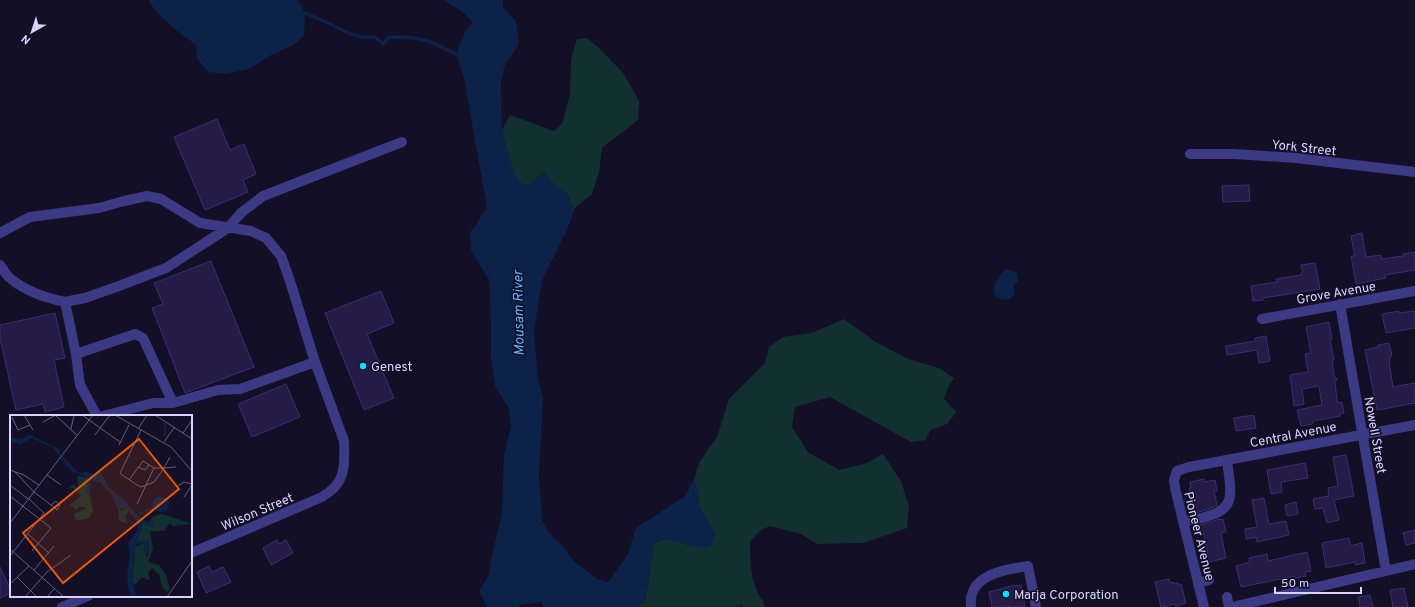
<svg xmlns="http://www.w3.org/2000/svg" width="1415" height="607" font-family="Overpass,sans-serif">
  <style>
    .green { fill: #12302f }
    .water { fill: #0c2248 }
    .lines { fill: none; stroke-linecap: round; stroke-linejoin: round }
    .stream { stroke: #0c2248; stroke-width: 3.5 }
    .building { fill: #241b47; stroke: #3b2d73 }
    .minor { stroke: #3d3a85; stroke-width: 10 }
    .poi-dot { fill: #00e5ff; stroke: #130f26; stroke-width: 1.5 }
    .labels { text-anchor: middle; stroke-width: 3; stroke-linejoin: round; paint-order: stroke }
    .street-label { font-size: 13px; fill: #d9d4ff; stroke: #130f26 }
    .poi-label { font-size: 13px; fill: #d9d4ff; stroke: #130f26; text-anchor: start }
    .water-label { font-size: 14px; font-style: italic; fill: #62b6ff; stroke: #130f26 }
    .inset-river { fill: none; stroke: #0c2248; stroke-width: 2 }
    .inset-road { fill: none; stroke: #625e7d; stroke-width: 1 }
    .view { fill: #e8590c; fill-opacity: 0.15; stroke: #e8590c; stroke-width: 2 }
    .inset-edge { fill: none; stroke: #d9d4ff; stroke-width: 2 }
  </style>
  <rect width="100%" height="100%" fill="#130f26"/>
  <path class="green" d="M587,38l13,11 24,25 15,27 -1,19 -36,28 -3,24 -7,22 -18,15 -7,-15 -14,-11 -9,-11 -14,13 -8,-1 -8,-9 -12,-45 8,-15 44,16 8,-7 8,-30 1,-35 6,-20z
    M844,319l30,22 34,18 31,9 15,10 -6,10 -4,11 12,13 -9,12 -17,6 -4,10 -15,2 -81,-45 -35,10 -3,20 16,25 31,18 28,-7 16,-9 18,27 8,26 -2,21 -44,15 -46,1 -16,-10 -31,-8 -9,4 -11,11c0,16 0,31 5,45 3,8 8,14 10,21h-20l-5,-2 -2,2h-104l11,-5 9,-59 12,-5 25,8 24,-12 -17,-30 1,-8 -5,-17 6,-18 17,-24 12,-38 36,-36 4,-16 14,-10 29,-4z"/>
  <path class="water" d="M148,0h150l7,13 -1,23 -11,9 -22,10 -22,14 -23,5 -18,-2 -11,-13 -1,-14c-18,-13 -36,-26 -48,-45z
    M444,0h59v7l13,14 3,23 -14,21 -4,17 1,48 12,45 8,9 8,1 14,-13 9,11 14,11 7,15 -4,14 -28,58 -8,51 4,45 5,22 -4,76 3,45 7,13 12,11 13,17 23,18 11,3 20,-28 8,-26 49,-32 9,-17 5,17 -1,8 17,30c-1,3 -2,10 -5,12 -8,5 -35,-5 -44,-8l-12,5 -9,59 -11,5h-90l-3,-5 -22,3 -2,2h-30l-8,-16 10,-17 2,-15 11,-46 2,-58 7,-29 -3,-19 -13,-21 -4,-28v-36l-2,-42 -18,-29 -1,-18 17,-25 -23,-130 -8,-24 9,-22 8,-10 -12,-11z
    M1005,269l6,1 6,3 1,8 -4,4v11l-6,4c-24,-1 -13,-19 -3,-31z"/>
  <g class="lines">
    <path class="stream" d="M305,13l21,9 24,12 12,3h13l8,7 6,-7c15,0 30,0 44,6 8,3 15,8 23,11"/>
  </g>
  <path class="building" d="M217,119l13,31 14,-6 12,30 -13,6 5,12 -43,18 -31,-73z
    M1249,185l1,16 -27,1 -1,-16z
    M1362,233l4,24 15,-2 1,4 21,-3v-2l12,-2v18l-30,5 1,3 -30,6 -5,-28h4l-4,-20z
    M211,261l43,106 -69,26 -33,-85 11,-4 -9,-21z
    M1315,263l5,26 -57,9v2l-10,1 -2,-15 26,-4 -1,-3 25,-4v-2l2,-1 -2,-7z
    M381,291l13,32 -27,11 27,64 -30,12 -39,-97z
    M1399,311v2l16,-2v17l-29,5 -4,-19z
    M55,313l10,45 -11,2 10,47 -19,5 -2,-8 -27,6 -16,-72v-13z
    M1329,322l3,17h-2l4,21 -2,1 2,15 3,3 -2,3 2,18 1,3 4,-1 2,11 -5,1 1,2 -27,5 -1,3 -11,2 -4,-16 25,-5 -3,-19 -17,3 2,15 -10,2 -4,-31 18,-3 -3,-18 6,-1 -5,-26z
    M1266,336l4,25 -11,2 -2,-13 -30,5 -1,-9 29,-5v-3z
    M1389,343l3,13h-2v4l-1,1 4,26 22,-4v20l-37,7h-1l-12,-60 13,-3v-2z
    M286,384l14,33 -48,20 -14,-33z
    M1254,415l2,13 -20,3 -2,-13z
    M1346,455l8,41 -20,4 5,20 -12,3 -4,-15 -8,1 -2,-10 16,-3 -1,-8 10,-2 -5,-29z
    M1305,463l3,15 -27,4 1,10 -11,2 -4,-24z
    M1204,479l1,3 10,-2 2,11h-3l3,14 -7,4 -15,4 -6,-25h2l-1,-6z
    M1264,498l5,26 17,-3 3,14 -32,7 -1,-5 -10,2 -1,-10 12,-2 -5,-27z
    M1296,502l2,12 -11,2 -2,-11z
    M1220,519v1l3,-1 3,13 -5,1 5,25 -17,4 -5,-28h-2l-2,-9z
    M1415,530v13l-9,2 -3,-12z
    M1349,538l1,8 12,-3 3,20 -10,2v-3l-29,6 -4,-25z
    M277,540l2,4 7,-4 7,13 -22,12 -8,-17z
    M1307,552l4,19 -6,1 1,4 -10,2 -1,-2 -54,11 -5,-21 14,-4 -1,-4 18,-4 1,7z
    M209,566l3,6 11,-5 8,15 -25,11 -9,-21z
    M0,567l11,24v2l-11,5z
    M1169,579l1,4 4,-1v2l4,-1 1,2 2,-1 5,19 -10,3 -1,-2 -14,3 -6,-25z
    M1015,585v1l6,-1 4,22h-33l-3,-15z
    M1404,588l4,19h-15l-3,-17z
    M1370,595l3,12h-13l-2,-10z"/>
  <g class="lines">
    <path class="minor" d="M1190,154h44l62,4 119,14
      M0,233l30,-16 69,-9 25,-7 23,-5 14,3 39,24 51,8 15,7 15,18 9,25 25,81 29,79c1,26 2,42 -22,56l-131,56
      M0,265c3,4 6,10 10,13 15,13 36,20 55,24l11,52 4,31 17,31
      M65,302l20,-4 34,-12 47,-18 62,-40 13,-15 22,-17 139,-54
      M1340,304l46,267
      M1262,319l153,-28
      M76,354l59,-20 8,4 30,65
      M103,416l50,-13h20l45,-13 22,-1 75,-27
      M1183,522c16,-4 47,-6 47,-28 1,-11 -2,-23 -3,-34
      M1198,583l11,-3
      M1227,597l2,10
      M62,607l26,-11
      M971,607c0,-4 -1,-9 1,-13 6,-21 37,-25 56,-28l8,41
      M1204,607l-29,-119 -1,-8 3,-9 12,-4 226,-42
      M1232,607l183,-43"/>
  </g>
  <g class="poi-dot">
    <circle cx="363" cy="366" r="4"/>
    <circle cx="1006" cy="594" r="4"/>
  </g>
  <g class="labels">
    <g class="street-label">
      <text transform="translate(1304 147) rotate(6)" y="5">York Street</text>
      <text transform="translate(1336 292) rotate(-10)" y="5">Grove Avenue</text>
      <text transform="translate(1293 434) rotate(-11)" y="5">Central Avenue</text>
      <text transform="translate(1376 435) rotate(80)" y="5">Nowell Street</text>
      <text transform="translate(257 511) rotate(-23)" y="5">Wilson Street</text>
      <text transform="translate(1200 536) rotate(76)" y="5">Pioneer Avenue</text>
    </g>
    <g class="poi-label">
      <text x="371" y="371">Genest</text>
      <text x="1014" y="599">Marja Corporation</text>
    </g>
    <g class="water-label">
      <text transform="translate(518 313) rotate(-91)" y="5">Mousam River</text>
    </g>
  </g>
  <g transform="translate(10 415)">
    <rect width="182" height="182" fill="#130f26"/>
    <path d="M67,61l12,1 -3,5 3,5 -4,5 5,3 3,16 -4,7 -13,3 -2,-7 13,-6 -8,-2 -2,4 -7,-5 11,-9 -8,-8 -5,1 5,-5 5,4zM114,93l5,3 -4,5 3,8 -9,-3 -1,-11 5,1zM152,99l30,10 -19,2 -3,-3 -6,8h-14l3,18 -5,13 11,3 6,8 5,16 -3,3 -5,-5 -3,-13 -7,-6 -4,4 2,7 -2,1 -6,-3 -7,8 -3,-4 3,-34 9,-4 1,10 2,4 2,-2 -1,-15 -11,2 6,-19 10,4 -3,-7 4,-4z" fill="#12302f"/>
    <path d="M20,20l29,14 2,6 18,18 7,-1 9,3 2,-4 4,1 8,16 15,11 15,19 15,5 -1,4 -10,-4 -6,18 11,-1 1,16 -4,-3 -1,-10 -6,1 -4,6 -2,31 5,16h-7l-3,-21 3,-21 -2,-12 10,-13 -1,-9 -12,-13 -7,2 -5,-13 -13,-15 -9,-1 -1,14 -5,-3 4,-4 -3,-6 3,-5 -17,-5 -19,-24 -21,-10 -12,6 -10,-2v-4l10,1zM143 89a8 8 0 1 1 16 0a8 8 0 1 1-16 0Z" fill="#0c2248"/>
    <path class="inset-river" d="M155,21v-13M128,99l15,-6"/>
    <path class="inset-road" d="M14,0l9,15M45,0l22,20M72,0l38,27M105,0l56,32 21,24M145,0l37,24M2,2l6,13 12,-5M33,7l13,-7M61,14l3,-14M128,14l9,-14M173,18l9,-13M85,20l15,-20M154,27l10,-14M109,30l10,-20M160,42l-6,11 12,-1M128,52l7,3 4,-5M0,55l14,5 15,10M5,57l19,20M37,60l14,10M119,65l14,-19 11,7h10l-10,14 -13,5 -4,-2 -15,-10 -2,-2 21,-43M0,70l18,14M168,71l6,-4 8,2M24,77l17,13 5,-4 4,4 -3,5 -6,-5M0,81l41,32 -19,23M174,82l8,-12M127,89l17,-36M0,108l83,-108M18,119l21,19M0,134l54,48M0,141l34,-43 -15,-14M24,155l20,-24M7,162l20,20M0,169l19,-18M15,182l22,-25 24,-17M37,182l8,-9M157,182l25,-36"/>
    <path class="view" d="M129,24l40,50 -116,94 -40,-50z"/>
    <rect width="182" height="182" class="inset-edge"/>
  </g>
  <g transform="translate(32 32) rotate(219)" stroke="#130f26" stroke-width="3" paint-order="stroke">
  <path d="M0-3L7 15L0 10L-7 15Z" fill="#d9d4ff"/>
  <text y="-6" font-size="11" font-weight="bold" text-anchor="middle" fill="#d9d4ff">N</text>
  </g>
  <path d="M1275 587v6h86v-6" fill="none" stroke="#d9d4ff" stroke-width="2"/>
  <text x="1281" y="587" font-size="12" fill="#d9d4ff" stroke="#130f26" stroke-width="3" paint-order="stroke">50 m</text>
</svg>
